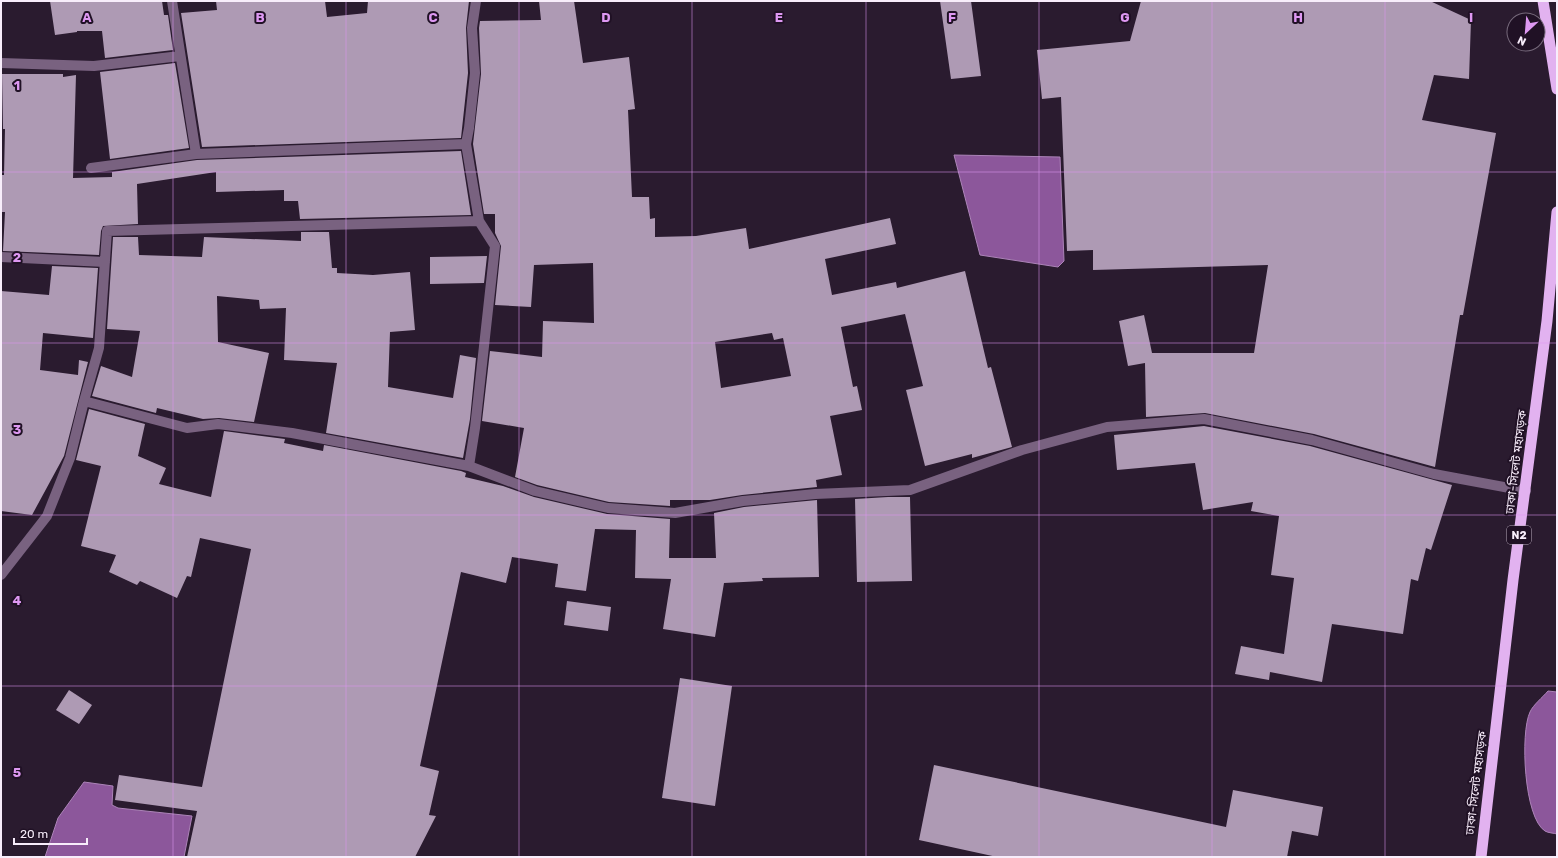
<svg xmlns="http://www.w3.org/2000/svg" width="1558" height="858" font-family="Rubik,'Noto Sans Bengali',sans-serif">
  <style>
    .water { fill: #8c579b; stroke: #ac84b8 }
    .building { fill: #ae9ab4; fill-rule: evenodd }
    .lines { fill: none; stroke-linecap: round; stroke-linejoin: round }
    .minor { stroke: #796280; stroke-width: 10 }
    .trunk { stroke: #e2b2f0; stroke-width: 11 }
    .grid { fill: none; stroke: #de98f2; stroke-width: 1; stroke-opacity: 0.55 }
    .labels { text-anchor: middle; stroke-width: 4; stroke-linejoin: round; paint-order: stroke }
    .shield { fill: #201125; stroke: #b7abbb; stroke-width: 1 }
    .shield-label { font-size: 11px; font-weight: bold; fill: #f8edfb }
    .street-label { font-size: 12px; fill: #f8edfb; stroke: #201125 }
    .grid-label { font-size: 13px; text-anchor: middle; font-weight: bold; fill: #de98f2; stroke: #201125; stroke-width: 4; stroke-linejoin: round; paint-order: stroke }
  </style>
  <rect width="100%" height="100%" fill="#2a1b2f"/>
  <path class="water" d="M954,155l106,2 4,104 -6,6 -78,-12z
    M1548,691l9,1v142c-3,-1 -9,-1 -12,-3 -21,-13 -25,-98 -15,-119 3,-7 13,-15 18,-21z
    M84,782l29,4 -1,19 6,3 74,8 -8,41h-139l13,-39z"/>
  <path class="building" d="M50,1h112l2,14h4l5,35 -68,8 -3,-27h-25v1l-22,3z
    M216,1h109l2,16 40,-4 1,-12h101l-3,27 2,45 -7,65 -259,9 -21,-134 36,-3z
    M539,1h35l9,62 46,-6 6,52 -7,1 4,87h17l1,22 5,-1v19l41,-1 50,-8 3,21 141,-31 6,26 -71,15 7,36 64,-13 1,6 68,-17 23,97 3,-1 21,80 -40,11v-4l-47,12 -19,-76 17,-4 -18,-72 -64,13 12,60 4,-1 5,24 -32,6 12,59 -26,5 1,7 -75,8 -32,5h-40v6l-61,-4 -72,-17 -22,-8 9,-49 -42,-7 8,-70 52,6 1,-36 51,2 -1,-60 -59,2 -3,42 -36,-2 6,-59 -6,-13v-19h-11l-11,-70 8,-70 -2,-46 1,-7 61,-1zM772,333l2,7 9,-2 8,38 -70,12 -6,-46z
    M940,1h31l10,75 -30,3z
    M1141,1h289l41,19 -2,59 -35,-4 -12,45 74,13 -33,182h-3l-25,152 -121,-33 -109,-21 -59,4 -1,-54 -17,3 -9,-45 25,-6 8,38h102l14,-88 -175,5v-20l-26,1 -6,-154 -19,2 -5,-49 93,-9z
    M175,63l14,85 -79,11 -10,-87z
    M2,74h61v3l13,-2 -3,103 39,-1v-5l85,-12 264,-9 10,64 -171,4 -2,-18h-14v-11l-68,2v-20l-79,12 1,40 -35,2 -2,5 -2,24 -96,-4 2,-39h-4v-37h3l1,-46h-2z
    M301,232h28l3,36h5v5l36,2 37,-3 5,58 -25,2 -2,55 65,11 7,-43 16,3 -6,61 -7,39 -137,-25 11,-70 -53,-3 2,-52 -26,1 -1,-9 -42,-4 1,46 51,11 -15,69 -35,-4 -16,1 -46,-11 -1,5 -64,-17 9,-30 31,11 8,-46 -33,-2 6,-92h25l1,18 63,2 2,-20 97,4z
    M487,256l-3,27 -54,1v-27z
    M52,266l46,2 -5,70 -50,-5 -3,37 38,5 1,-15 9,2 -24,94 -32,59 -31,-4v-220l48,4z
    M89,409l56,15 -7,32 28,12 -7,16 52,13 13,-66 61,8 -1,4 39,8 1,-6 137,26 5,2 -1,4 38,9 31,11 73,17 63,5 -1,39h47l-2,-45 30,-6 73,-7 2,77 -57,1 1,3 -39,2 -9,54 -52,-8 8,-50 -36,-1 1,-48 -41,-1 -9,62 -31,-4 3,-23 -46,-7 -6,26 -45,-11 -41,194 19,5 -10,44 7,1 -21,41h-228l10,-46 -82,-11 4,-25 83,12 49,-238 -51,-11 -9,39 -4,-1 -10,22 -37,-17 -3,4 -28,-13 7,-17 -35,-9 20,-80 -25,-6z
    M1204,426l106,20 142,39 -21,65 -5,-2 -8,33 -7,-2 -8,55 -71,-10 -10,58 -52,-10 -1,8 -34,-6 6,-28 43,8 10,-76 -23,-3 8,-59 -28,-5 2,-9 -50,8 -8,-47 -78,7 -3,-35z
    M888,497h22l2,84 -55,1 -2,-83z
    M567,601l44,6 -3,24 -44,-6z
    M680,678l52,8 -17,120 -53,-8z
    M69,690l23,15 -13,19 -23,-14z
    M934,765l292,62 7,-37 90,17 -5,29 -26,-5 -5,26h-290l-78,-17z"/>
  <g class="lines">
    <path class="minor" d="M172,1l24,153
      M476,1l-4,27 3,45 -6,55 -3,16 13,77 16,25 -20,182 -6,38 66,25 73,17 67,5 68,-12 72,-7 95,-4 112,-40 85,-23 97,-8 108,21 122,34 92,17
      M1,63l93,3 86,-10
      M91,168l105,-14 270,-10
      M1,257l104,5
      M469,466l-177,-33 -74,-9 -31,4 -103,-27 15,-53 8,-117 372,-10
      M1,575l46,-59 23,-58 14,-57"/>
    <path class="trunk" d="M1543,1l14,88
      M1481,857l32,-277 34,-259 10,-109"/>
  </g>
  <path class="grid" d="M173,1v856M346,1v856M519,1v856M692,1v856M866,1v856M1039,1v856M1212,1v856M1385,1v856M1,172h1556M1,343h1556M1,515h1556M1,686h1556"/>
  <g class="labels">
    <rect class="shield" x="1507" y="526" width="24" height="18" rx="3"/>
    <g class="shield-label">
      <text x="1519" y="539">N2</text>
    </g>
    <g class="street-label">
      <text transform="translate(1516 462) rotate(-83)" y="4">ঢাকা-সিলেট মহাসড়ক</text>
      <text transform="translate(1476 783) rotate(-83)" y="4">ঢাকা-সিলেট মহাসড়ক</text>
    </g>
  </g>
  <g class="grid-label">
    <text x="87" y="22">A</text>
    <text x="260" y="22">B</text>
    <text x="433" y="22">C</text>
    <text x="606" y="22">D</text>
    <text x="779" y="22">E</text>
    <text x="952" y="22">F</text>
    <text x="1125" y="22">G</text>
    <text x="1298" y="22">H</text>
    <text x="1471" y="22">I</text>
    <text x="17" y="90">1</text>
    <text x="17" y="262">2</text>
    <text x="17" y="434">3</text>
    <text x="17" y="605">4</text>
    <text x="17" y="777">5</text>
  </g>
  <rect width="1558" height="858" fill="none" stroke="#f8edfb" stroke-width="4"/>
  <g transform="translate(1526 32) rotate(206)"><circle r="19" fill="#201125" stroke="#76697b"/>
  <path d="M0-3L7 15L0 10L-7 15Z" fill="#de98f2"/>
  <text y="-6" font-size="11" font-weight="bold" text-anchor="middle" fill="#f8edfb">N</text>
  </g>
  <path d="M14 838v6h73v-6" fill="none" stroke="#f8edfb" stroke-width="2"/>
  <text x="20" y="838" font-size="12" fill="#f8edfb" stroke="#201125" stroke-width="3" paint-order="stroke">20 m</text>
</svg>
